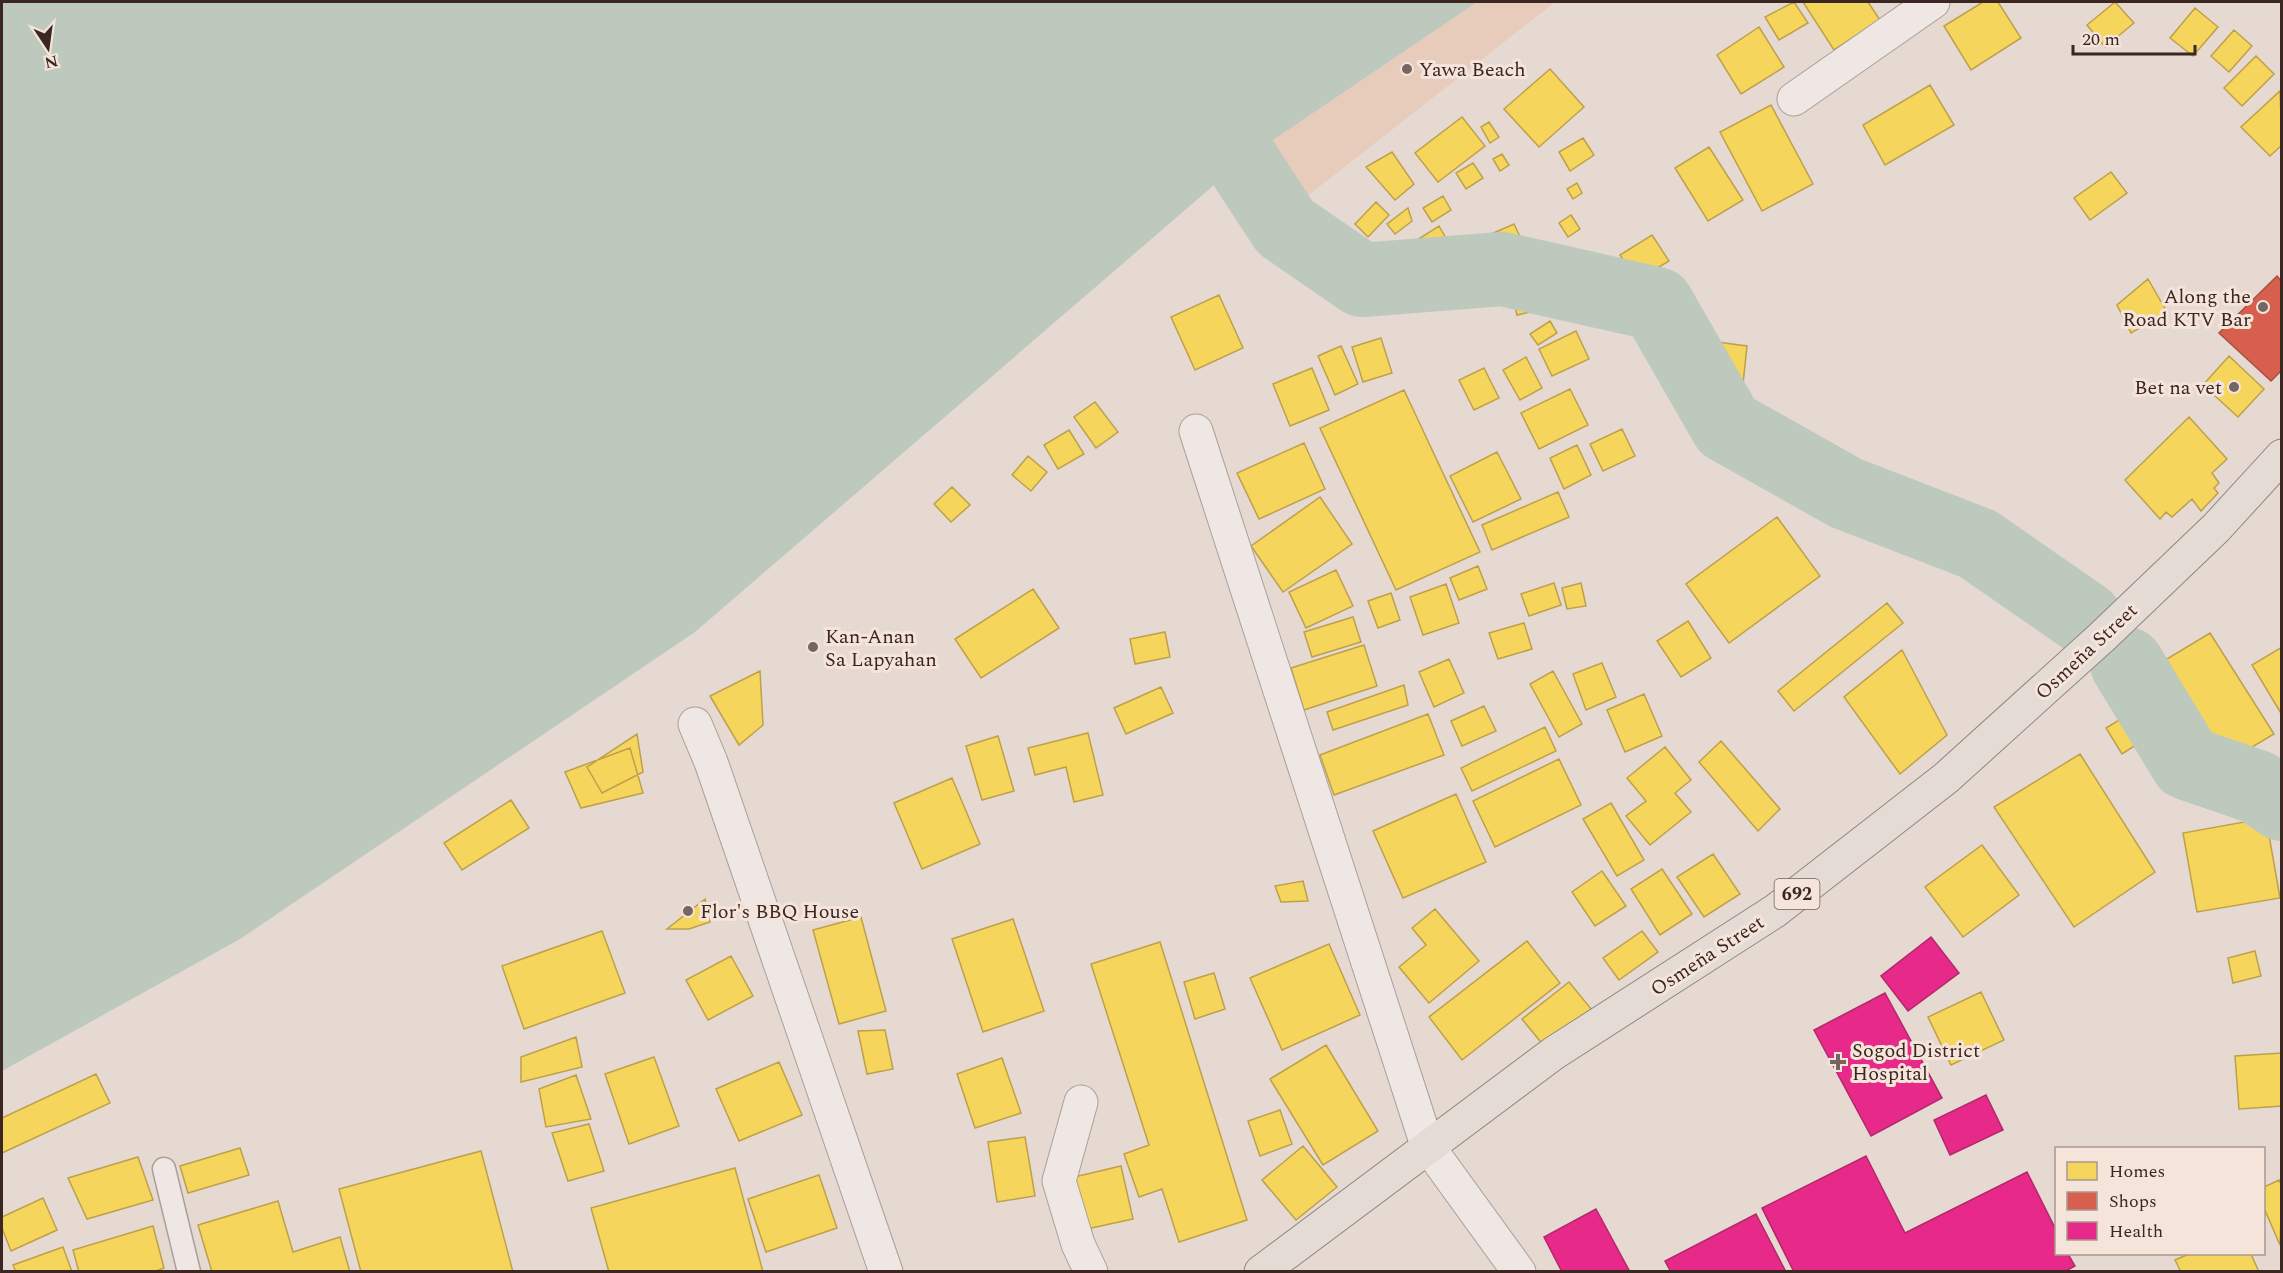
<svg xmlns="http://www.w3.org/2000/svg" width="2283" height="1273" font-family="Spectral,serif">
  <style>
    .sand { fill: #e7ccbb }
    .water { fill: #bcc9bc }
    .homes { fill: #f6d55c; stroke: #bea04b; stroke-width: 1.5 }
    .shops { fill: #d6604d; stroke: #a84f40; stroke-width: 1.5 }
    .health { fill: #e7298a; stroke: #b3286b; stroke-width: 1.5 }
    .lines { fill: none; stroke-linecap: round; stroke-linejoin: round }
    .river { stroke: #bcc9bc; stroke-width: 74 }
    .lane-casing { stroke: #ab9f9a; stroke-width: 25 }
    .street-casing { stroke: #ab9f9a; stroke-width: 35 }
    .primary-casing { stroke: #918581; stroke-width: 35 }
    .lane { stroke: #eee7e3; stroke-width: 22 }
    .street { stroke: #eee7e3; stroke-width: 33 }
    .primary { stroke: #e5dbd5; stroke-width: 33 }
    .poi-dot { fill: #766560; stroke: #f5e4da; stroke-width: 2 }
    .labels { text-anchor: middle; stroke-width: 6; stroke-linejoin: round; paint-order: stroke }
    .shield { fill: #f5e4da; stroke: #735f59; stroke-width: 1.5 }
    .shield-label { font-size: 18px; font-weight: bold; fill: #3b2622 }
    .poi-label { font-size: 20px; fill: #3b2622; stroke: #f5e4da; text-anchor: start }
    .street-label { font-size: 20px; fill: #3b2622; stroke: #f5e4da }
  </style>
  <rect width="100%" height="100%" fill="#e5d9d2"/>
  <path class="sand" d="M1438,2h117l-268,210 -35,-76z"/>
  <path class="water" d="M2,2h1475l-235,159 -547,471 -455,307 -238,132z"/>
  <path class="homes" d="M1794,2l14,21 -29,17 -14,-23z
    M1803,2h65l12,18 -46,30z
    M1983,2h15l23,36 -50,32 -27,-44z
    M2115,2l19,21 -29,24 -18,-22z
    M2195,8l23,19 -25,29 -23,-18z
    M1759,27l25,40 -43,27 -24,-39z
    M2234,30l18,16 -23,26 -18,-16z
    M2256,56l18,18 -32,32 -18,-18z
    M1550,69l34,38 -45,40 -35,-38z
    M1930,85l24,40 -69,40 -22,-40z
    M2280,91l2,54 -12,11 -29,-29z
    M1771,105l42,79 -51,27 -42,-79z
    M1462,117l23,29 -47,36 -23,-29z
    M1489,122l10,15 -9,6 -9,-16z
    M1583,138l11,17 -24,16 -11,-19z
    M1709,147l34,53 -35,21 -33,-53z
    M1392,152l22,32 -19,16 -29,-33z
    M1502,154l7,11 -9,6 -7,-12z
    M1473,163l10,15 -17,11 -10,-16z
    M2111,172l16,21 -37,27 -16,-22z
    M1577,183l5,10 -9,6 -6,-10z
    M1443,196l8,14 -19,12 -9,-14z
    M1376,202l13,13 -21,22 -13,-13z
    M1408,208l4,13 -17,13 -8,-10z
    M1571,215l9,14 -12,8 -9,-14z
    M1514,224l11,23 -26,11 -10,-23z
    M1439,226l8,14 -22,13 -8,-13z
    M1652,235l17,26 -33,20 -16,-26z
    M1553,249l4,6 -10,6 -4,-6z
    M1598,254l10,15 -18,11 -10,-16z
    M2148,279l19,33 -36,21 -14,-28z
    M1219,295l24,53 -48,22 -24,-53z
    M1526,299l4,13 -13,3 -3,-13z
    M1550,321l7,12 -19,12 -8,-11z
    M1576,331l13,28 -37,17 -13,-27z
    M1381,338l11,35 -29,9 -11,-35z
    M1717,342l30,4 -4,38 -31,-3z
    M1341,346l17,38 -23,11 -17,-39z
    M2229,356l35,33 -26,28 -35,-32z
    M1526,357l16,31 -22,12 -17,-30z
    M1312,368l17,42 -39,16 -17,-42z
    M1484,368l15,30 -25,12 -15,-30z
    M1570,389l18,36 -49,24 -18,-36z
    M1404,390l76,162 -84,38 -76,-162z
    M1095,402l23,30 -22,16 -22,-31z
    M2189,417l38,42 -15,14 7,10 -5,5 4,5 -17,18 -9,-12 -20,18 -6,-5 -6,7 -35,-39z
    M1622,429l13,27 -32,15 -13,-27z
    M1069,430l15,24 -26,15 -14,-24z
    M1304,443l21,46 -66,30 -22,-46z
    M1577,445l14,30 -27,14 -14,-31z
    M1497,452l24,47 -48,23 -23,-46z
    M1028,456l19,16 -16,19 -19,-16z
    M952,487l18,18 -19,17 -17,-18z
    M1558,492l11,25 -77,33 -10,-25z
    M1320,497l32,47 -69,48 -32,-46z
    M1777,517l43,59 -91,67 -43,-59z
    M1478,566l9,23 -28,11 -9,-22z
    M1336,570l17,36 -47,22 -17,-36z
    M1554,583l7,22 -32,11 -8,-22z
    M1581,583l5,23 -19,3 -5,-21z
    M1446,584l13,39 -36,12 -13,-38z
    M1033,589l26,39 -78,50 -26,-39z
    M1391,593l9,27 -22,8 -10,-27z
    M1887,603l16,20 -109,88 -16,-20z
    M1353,617l8,25 -49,15 -8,-25z
    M1688,621l23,37 -30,19 -24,-36z
    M1524,623l8,26 -34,10 -9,-26z
    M1165,632l5,25 -35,7 -5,-25z
    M2210,633l64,101 -54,32 -63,-101z
    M1364,645l13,41 -73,24 -13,-42z
    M2282,647v68l-30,-50z
    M1902,650l45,85 -47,39 -56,-77z
    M1449,659l15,34 -30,14 -15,-35z
    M1602,663l14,34 -30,13 -13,-36z
    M760,671l3,54 -24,20 -29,-49z
    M1553,671l29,53 -23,13 -29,-53z
    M1404,685l4,20 -75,25 -6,-18z
    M1161,687l12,26 -47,21 -12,-26z
    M1644,694l18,42 -37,16 -18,-42z
    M1484,706l12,25 -34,15 -11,-25z
    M2137,709l16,25 -31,20 -16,-26z
    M1428,714l16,41 -110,40 -14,-40z
    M1545,727l11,24 -84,40 -11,-23z
    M1088,733l15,62 -29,7 -8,-35 -31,8 -7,-27z
    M637,734l6,38 -41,21 -15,-26z
    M998,736l16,55 -32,9 -16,-54z
    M1721,741l59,68 -22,22 -59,-69z
    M1665,747l26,33 -16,13 16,19 -41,33 -24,-29 20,-15 -19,-23z
    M630,748l13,45 -62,15 -16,-36z
    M2080,754l75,118 -81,55 -80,-120z
    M1559,759l22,46 -86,42 -22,-46z
    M952,778l28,66 -58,25 -28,-66z
    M1456,794l30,68 -83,36 -30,-67z
    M511,800l18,28 -67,42 -18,-27z
    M1611,803l33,57 -27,16 -34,-57z
    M2266,818l14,80 -83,14 -14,-79z
    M1982,845l37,50 -56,42 -38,-50z
    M1713,854l27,40 -36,23 -27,-40z
    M1662,869l30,45 -32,21 -29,-46z
    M1602,871l24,35 -31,20 -23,-34z
    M1303,881l5,20 -27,1 -6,-16z
    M705,899l5,23 -21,7h-22z
    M1435,909l44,52 -50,42 -30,-36 27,-22 -14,-17z
    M861,917l25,94 -47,13 -26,-94z
    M1013,919l31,92 -61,21 -31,-93z
    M602,931l23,62 -101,36 -22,-63z
    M1642,931l16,21 -39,28 -16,-22z
    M1527,941l33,42 -98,77 -33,-43z
    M1160,942l87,278 -68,22 -17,-53 -23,8 -15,-43 25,-9 -58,-181z
    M1329,944l31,71 -78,35 -32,-72z
    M2255,951l6,25 -28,7 -5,-25z
    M731,956l22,40 -45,24 -22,-40z
    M1214,973l11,36 -30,10 -11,-37z
    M1569,982l23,28 -48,36 -22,-27z
    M1981,992l23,48 -53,25 -23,-48z
    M885,1030l8,39 -26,5 -9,-43z
    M576,1037l6,30 -61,15v-25z
    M1326,1045l52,86 -55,34 -53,-86z
    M2282,1053v53l-43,3 -4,-53z
    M654,1057l25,69 -50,18 -24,-70z
    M1002,1058l19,55 -46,15 -18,-54z
    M779,1062l23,53 -63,26 -23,-52z
    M96,1074l14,29 -108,50v-35z
    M576,1075l15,44 -45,8 -7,-38z
    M1280,1110l12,34 -32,12 -12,-35z
    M589,1124l15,47 -36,10 -16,-48z
    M1025,1137l10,59 -38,6 -9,-60z
    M1303,1146l34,41 -41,33 -34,-40z
    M240,1148l9,27 -61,18 -8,-27z
    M481,1151l32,121h-152l-22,-83z
    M138,1157l15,43 -66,19 -19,-41z
    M1121,1166l12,53 -51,11 -12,-52z
    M735,1168l28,104h-154l-18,-64z
    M819,1175l18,53 -71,24 -18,-53z
    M2279,1180l3,6 -2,59 -16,-37v-21z
    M43,1198l14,32 -46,21 -9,-23v-11z
    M278,1201l15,51 47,-15 10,35h-138l-14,-47z
    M153,1226l11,42 -11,4h-74l-6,-22z
    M63,1247l9,25h-56l-3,-7z
    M2189,1254h62l8,18h-78l-6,-12z"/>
  <path class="shops" d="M2277,276l5,6v88l-11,11 -52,-48z"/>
  <path class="health" d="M1931,937l28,36 -51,38 -27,-35z
    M1885,993l57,105 -71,38 -57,-106z
    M1986,1095l17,35 -53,25 -16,-35z
    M1866,1156l39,77 122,-61 29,58v24h12l7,12 -11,6h-270l-32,-64z
    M1596,1209l34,63h-68l-18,-35z
    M1756,1214l30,58h-115l-6,-11z"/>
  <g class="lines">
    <path class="river" d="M1242,161l43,66 77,53 140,-11 155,35 70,122 119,67 132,51 108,75
      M2127,664l60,99 70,24 25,17"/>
    <g class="lane-casing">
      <path id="lane" d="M164,1169l25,103"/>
    </g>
    <g class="street-casing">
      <path id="street" d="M1794,99l139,-97
        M1196,431l231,714 92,127
        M695,724l16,38 175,510
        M1081,1102l-22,79 19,63 13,28"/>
    </g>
    <g class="primary-casing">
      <path id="primary" d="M1261,1272l293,-219 221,-142 171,-133 156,-141 114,-109 66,-72"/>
    </g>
    <use href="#lane" class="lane"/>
    <use href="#street" class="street"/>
    <use href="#primary" class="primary"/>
  </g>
  <g class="poi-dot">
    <circle cx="1407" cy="69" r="6"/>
    <circle cx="2263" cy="307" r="6"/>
    <circle cx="2234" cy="387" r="6"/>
    <circle cx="813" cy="647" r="6"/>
    <circle cx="688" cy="911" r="6"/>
    <path d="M1835 1053h6v6h6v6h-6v6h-6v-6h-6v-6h6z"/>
  </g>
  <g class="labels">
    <rect class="shield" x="1774.5" y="879" width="45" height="30" rx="4.5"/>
    <g class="shield-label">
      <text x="1797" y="900">692</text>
    </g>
    <g class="poi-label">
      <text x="1419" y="76">Yawa Beach</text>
      <text x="2251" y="303" text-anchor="end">Along the<tspan x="2251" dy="23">Road KTV Bar</tspan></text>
      <text x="2222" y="394" text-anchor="end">Bet na vet</text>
      <text x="825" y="643">Kan-Anan<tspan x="825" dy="23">Sa Lapyahan</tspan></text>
      <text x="700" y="918">Flor's BBQ House</text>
      <text x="1852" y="1057">Sogod District<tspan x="1852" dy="23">Hospital</tspan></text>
    </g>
    <g class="street-label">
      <text transform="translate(2086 651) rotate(-43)" y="7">Osmeña Street</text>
      <text transform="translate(1707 955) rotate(-33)" y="7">Osmeña Street</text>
    </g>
  </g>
  <rect width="2283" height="1273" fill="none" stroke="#3b2622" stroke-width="6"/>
  <rect x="2055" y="1147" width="210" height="108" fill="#f5e4da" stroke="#ab9890" stroke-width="1.5"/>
  <rect x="2067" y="1162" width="30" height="18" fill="#f6d55c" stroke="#ab9890" stroke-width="1.5"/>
  <text x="2109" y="1177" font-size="18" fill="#3b2622">Homes</text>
  <rect x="2067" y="1192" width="30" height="18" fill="#d6604d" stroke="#ab9890" stroke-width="1.5"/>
  <text x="2109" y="1207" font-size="18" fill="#3b2622">Shops</text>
  <rect x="2067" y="1222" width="30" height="18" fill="#e7298a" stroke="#ab9890" stroke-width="1.5"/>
  <text x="2109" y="1237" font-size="18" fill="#3b2622">Health</text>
  <g transform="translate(48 48) rotate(167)" stroke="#f5e4da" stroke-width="4.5" paint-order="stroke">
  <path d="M0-4.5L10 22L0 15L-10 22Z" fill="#3b2622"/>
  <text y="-9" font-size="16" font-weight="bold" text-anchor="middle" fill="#3b2622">N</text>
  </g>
  <path d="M2073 45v9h122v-9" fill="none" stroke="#3b2622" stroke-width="3"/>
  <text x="2082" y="45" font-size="18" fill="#3b2622" stroke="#f5e4da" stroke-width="4.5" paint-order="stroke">20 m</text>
</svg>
